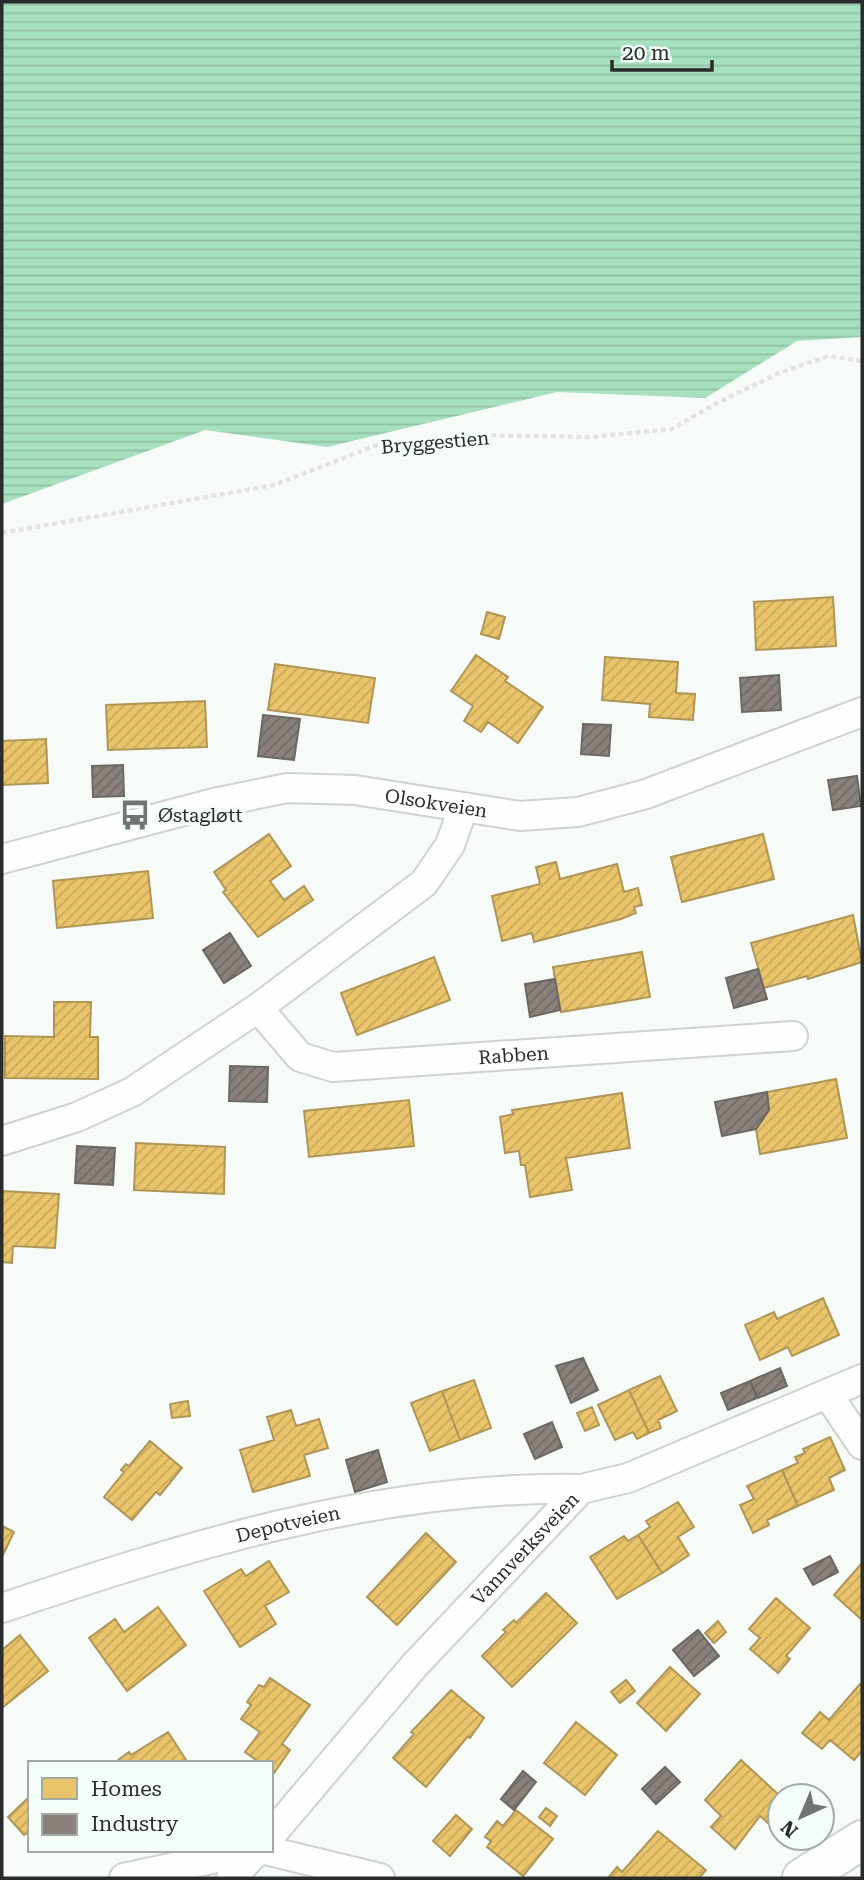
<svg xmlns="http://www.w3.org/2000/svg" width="864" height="1880" font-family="'Roboto Serif',serif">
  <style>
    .water { fill: url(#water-rules) }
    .homes { fill: url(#homes-hatch); stroke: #af9657; stroke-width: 2 }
    .industry { fill: url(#industry-hatch); stroke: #6d6863; stroke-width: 2 }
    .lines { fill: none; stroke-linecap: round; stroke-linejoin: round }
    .minor-casing { stroke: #cfd3d0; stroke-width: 32 }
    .secondary-casing { stroke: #cfd3d0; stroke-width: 42 }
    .path { stroke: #e2e4e3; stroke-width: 4.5; stroke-dasharray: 5 3.5; stroke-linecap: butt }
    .minor { stroke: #fefefe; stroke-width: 28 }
    .secondary { stroke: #fefefe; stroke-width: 38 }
    .labels { text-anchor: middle; stroke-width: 7; stroke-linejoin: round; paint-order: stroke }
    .street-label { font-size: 19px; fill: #292c2a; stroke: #f4fdf7 }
    .poi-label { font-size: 19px; fill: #292c2a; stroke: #f4fdf7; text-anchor: start }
  </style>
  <defs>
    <pattern id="water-rules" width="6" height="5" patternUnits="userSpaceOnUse" patternTransform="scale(1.75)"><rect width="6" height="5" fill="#a7e0bf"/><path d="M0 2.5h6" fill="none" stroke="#90c0a4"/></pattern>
    <pattern id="homes-hatch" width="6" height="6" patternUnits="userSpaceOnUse" patternTransform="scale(1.75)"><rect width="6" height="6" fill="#e9c46a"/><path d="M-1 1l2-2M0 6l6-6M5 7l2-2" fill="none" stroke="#c8a95c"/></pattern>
    <pattern id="industry-hatch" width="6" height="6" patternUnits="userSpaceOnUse" patternTransform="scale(1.75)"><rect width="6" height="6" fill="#8a817c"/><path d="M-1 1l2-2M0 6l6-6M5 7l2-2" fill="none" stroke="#716a66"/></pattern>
  </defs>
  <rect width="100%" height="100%" fill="#f6fbf8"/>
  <path class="water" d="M2,2h860v335l-65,4 -92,57 -148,-6 -230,55 -122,-17 -203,74z"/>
  <path class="homes" d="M833,597l3,49 -80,4 -2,-48z
    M487,612l18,5 -6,22 -18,-5z
    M476,655l32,22 -3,4 38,26 -25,36 -30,-21 -7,10 -17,-11 9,-15 -22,-15z
    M605,657l73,5 -2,31 19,1 -2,26 -44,-3 1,-13 -48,-4z
    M275,664l100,14 -7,45 -100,-13z
    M205,701l2,46 -99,3 -2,-45z
    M46,739l2,44 -46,2v-44z
    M269,834l22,32 -21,15 14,19 20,-14 9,14 -55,37 -35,-45 3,-2 -12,-18z
    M763,834l11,45 -92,23 -11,-45z
    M556,862l4,17 57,-15 7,28 14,-4 4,17 -8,2 2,6 -15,6 -87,23 -2,-9 -30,8 -10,-45 48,-12 -4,-17z
    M148,871l5,47 -96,10 -4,-47z
    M853,915l9,47 -54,17 -1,-3 -43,12 -13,-45z
    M642,952l8,45 -89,15 -8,-45z
    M434,957l16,43 -93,35 -16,-42z
    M54,1002h37l-1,35h8v42l-93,-1v-42l49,1z
    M836,1079l11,59 -87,16 -4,-25 13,-19 -2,-18z
    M622,1093l8,55 -64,10 6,32 -42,7 -5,-32h-4l-2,-14 -14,2 -5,-36 13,-3 -1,-4z
    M409,1100l5,46 -105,11 -5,-46z
    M136,1143l89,4 -1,47 -90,-4z
    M2,1191l57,3 -4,54 -42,-2 -1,17 -10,-1z
    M823,1298l16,37 -47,21 -4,-9 -28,13 -15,-35 29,-13 3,7z
    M660,1376l17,35 -19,9 3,8 -12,5 -20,-43z
    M474,1380l17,48 -31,12 -18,-49z
    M629,1390l20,43 -12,6 -4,-7 -18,8 -17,-35z
    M442,1391l18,49 -30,11 -19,-48z
    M188,1401l2,15 -18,2 -2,-14z
    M592,1407l7,18 -14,6 -8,-18z
    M291,1410l5,16 23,-7 9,29 -24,7 6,21 -57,16 -13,-42 34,-10 -7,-23z
    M830,1437l15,33 -16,8 5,12 -36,16 -16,-36 16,-7 -3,-6 10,-4 -2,-4z
    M150,1441l32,27 -22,27 -4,-3 -24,28 -28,-23 20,-25 -3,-2 5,-6 3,2z
    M782,1470l16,36 -31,14 2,5 -16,8 -13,-28 14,-6 -7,-13z
    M678,1502l16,25 -16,10 11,18 -27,18 -24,-38 12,-8 -4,-6z
    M2,1526l12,6 -12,25z
    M426,1533l30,29 -59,63 -30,-28z
    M638,1535l24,38 -45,26 -27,-42 34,-21 4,5z
    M269,1561l20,31 -24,14 11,18 -36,23 -36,-56 37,-22 5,7z
    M862,1563v57l-28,-25z
    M546,1593l31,30 -65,64 -30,-31 24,-24 -3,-2 11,-10 2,3z
    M776,1598l34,30 -24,28 4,3 -12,14 -28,-24 10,-11 -11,-9z
    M158,1607l28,38 -59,46 -38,-53 26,-19 9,13z
    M718,1621l8,11 -12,11 -9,-10z
    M20,1635l28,36 -46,37v-58z
    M670,1667l30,27 -34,37 -29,-28z
    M270,1678l40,27 -28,39 8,6 -16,23 -3,-10h-11l-15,-11 15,-20 -19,-13 10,-14 -4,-3 12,-17 5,2z
    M626,1680l9,11 -15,12 -9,-11z
    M860,1684l2,2v65l-8,9 -24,-20 -8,9 -20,-16 18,-21 9,8z
    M451,1690l33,28 -14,20 -2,-2 -42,51 -33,-29 21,-24 -3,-2z
    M576,1722l41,33 -32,40 -41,-32z
    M168,1732l20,31h-74l15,-11 2,3z
    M741,1760l39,36v14l-12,13 -8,-7 -25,33 -24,-22 10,-11 -16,-16z
    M30,1796v36l-6,3 -16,-18z
    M546,1808l11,8 -7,10 -11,-9z
    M516,1810l37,29 -30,37 -36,-29 4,-6 -6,-4 12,-16 6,5z
    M456,1815l16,14 -22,27 -17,-15z
    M658,1831l48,39 -7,8h-91l9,-11 5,5z"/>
  <path class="industry" d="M779,675l2,35 -39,2 -2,-34z
    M263,715l37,4 -6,41 -36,-4z
    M583,724l28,1 -2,31 -28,-2z
    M123,765l1,31 -31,1 -1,-31z
    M857,776l4,30 -28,4 -5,-30z
    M230,933l21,33 -27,17 -21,-33z
    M758,969l9,30 -33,9 -8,-30z
    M555,979l5,31 -30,7 -5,-33z
    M230,1066l38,1 -1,35 -38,-1z
    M767,1092l2,18 -13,19 -34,7 -7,-34z
    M77,1146l38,2 -2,37 -38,-2z
    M583,1358l15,32 -27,13 -15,-37z
    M780,1368l7,18 -29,12 -8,-17z
    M750,1381l7,17 -29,12 -7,-17z
    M552,1422l10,25 -27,12 -11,-25z
    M378,1450l9,32 -32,10 -9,-32z
    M830,1556l8,16 -25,13 -9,-16z
    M698,1630l21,26 -25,20 -21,-26z
    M665,1767l15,15 -24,22 -14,-15z
    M523,1771l13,11 -22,28 -13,-11z"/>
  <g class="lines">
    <g class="minor-casing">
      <g id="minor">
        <path id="s1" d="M2,859l212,-56 73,-15 68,2 165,26 58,-4 68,-18 216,-82"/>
        <path id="s2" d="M258,1008l42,49 33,10 460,-31"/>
        <path d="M2,1141l75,-24 55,-25 126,-84 166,-125 26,-38 13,-37"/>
        <path d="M828,1395l34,50"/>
        <path id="s3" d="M2,1608c187,-63 380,-123 579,-119"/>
        <path id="s4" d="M271,1835l143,-169 167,-177 47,-11 234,-99"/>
        <path d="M265,1850l115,28"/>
        <path d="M124,1878l129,-28"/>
        <path d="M231,1878l27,-28"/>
      </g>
    </g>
    <g class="secondary-casing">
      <path id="secondary" d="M802,1878l60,-38"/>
    </g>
    <path class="path" d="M2,533l272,-48 103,-40 99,-10 115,2 81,-8 43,-25 64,-31 50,-17 33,5
      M2,1876v2"/>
    <use href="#minor" class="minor"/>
    <use href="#secondary" class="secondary"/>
  </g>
  <defs>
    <g id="bus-bare" transform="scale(2.415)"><path d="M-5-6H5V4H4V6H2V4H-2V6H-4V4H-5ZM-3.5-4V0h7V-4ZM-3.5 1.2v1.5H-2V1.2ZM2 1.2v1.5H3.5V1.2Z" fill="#717472" stroke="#f4fdf7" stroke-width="2.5" paint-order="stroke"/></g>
  </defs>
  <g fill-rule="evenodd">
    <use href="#bus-bare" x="135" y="815"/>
  </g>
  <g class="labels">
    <g class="street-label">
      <text transform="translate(435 442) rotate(-5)" y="7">Bryggestien</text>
      <text dy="7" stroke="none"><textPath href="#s1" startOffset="444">Olsokveien</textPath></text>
      <text dy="7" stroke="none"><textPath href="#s2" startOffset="280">Rabben</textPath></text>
      <text dy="7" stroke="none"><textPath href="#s3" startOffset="298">Depotveien</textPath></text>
      <text dy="7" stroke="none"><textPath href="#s4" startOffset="383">Vannverksveien</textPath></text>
    </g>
    <g class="poi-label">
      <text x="158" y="822">Østagløtt</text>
    </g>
  </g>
  <rect width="864" height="1880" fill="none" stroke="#292c2a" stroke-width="7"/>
  <rect x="28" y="1761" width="245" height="91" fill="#f4fdf7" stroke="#a3a9a5" stroke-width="2"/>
  <rect x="42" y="1778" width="35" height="21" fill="#e9c46a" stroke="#a3a9a5" stroke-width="2"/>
  <text x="91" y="1796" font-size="21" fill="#292c2a">Homes</text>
  <rect x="42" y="1814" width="35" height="21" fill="#8a817c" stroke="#a3a9a5" stroke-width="2"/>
  <text x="91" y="1831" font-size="21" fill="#292c2a">Industry</text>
  <g transform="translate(801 1817) rotate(224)"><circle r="33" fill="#f4fdf7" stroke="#a3a9a5" stroke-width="2"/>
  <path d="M0-5L12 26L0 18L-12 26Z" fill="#717472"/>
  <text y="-10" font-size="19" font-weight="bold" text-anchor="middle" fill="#292c2a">N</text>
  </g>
  <path d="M612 60v10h100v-10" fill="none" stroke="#292c2a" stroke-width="3.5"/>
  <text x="622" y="60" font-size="21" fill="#292c2a" stroke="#f4fdf7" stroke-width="5" paint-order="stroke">20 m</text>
</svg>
